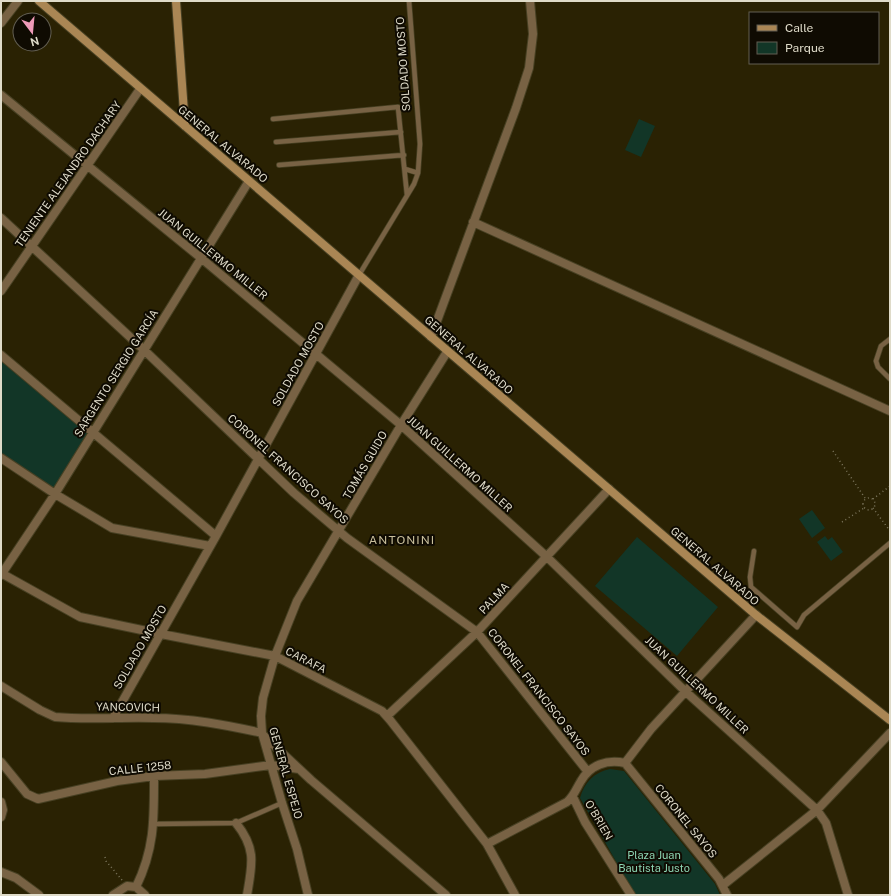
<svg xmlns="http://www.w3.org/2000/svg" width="891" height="896" font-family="'Public Sans',sans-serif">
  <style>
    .green { fill: #123627 }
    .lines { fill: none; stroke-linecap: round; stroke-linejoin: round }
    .lane-casing { stroke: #474023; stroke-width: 6 }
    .street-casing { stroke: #474023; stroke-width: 10 }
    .secondary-casing { stroke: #474023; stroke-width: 10 }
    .path { stroke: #7b755c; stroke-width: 1.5; stroke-dasharray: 1 3; stroke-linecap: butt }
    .lane { stroke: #786244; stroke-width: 4.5 }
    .street { stroke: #786244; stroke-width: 8 }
    .secondary { stroke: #aa8654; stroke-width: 8 }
    .labels { text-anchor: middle; stroke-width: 4; stroke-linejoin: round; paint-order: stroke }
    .street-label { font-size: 11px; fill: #dfdbc9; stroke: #0f0b02 }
    .park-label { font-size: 11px; fill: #8dd5b3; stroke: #0f0b02 }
    .neighbourhood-label { font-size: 12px; letter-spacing: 1px; fill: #c8be9b; stroke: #0f0b02 }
  </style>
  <rect width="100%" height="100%" fill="#2a2203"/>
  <path class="green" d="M639,119l16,7 -14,31 -16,-7z
    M1,355l91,78 -37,61 -54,-36z
    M812,510l13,18 -13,10 -13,-19z
    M825,536l3,4 4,-3 11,15 -12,9 -14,-19z
    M637,537l81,70 -41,49 -82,-70z
    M610,769l14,2 91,113 5,11h-85l-55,-97c4,-15 14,-26 30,-29z"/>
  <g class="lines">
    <g class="lane-casing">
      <path id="lane" d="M273,119l125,-12 9,88
        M276,142l125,-10
        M279,165l125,-10
        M405,169l13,4
        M359,275l55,-91 4,-11 2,-29 -11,-143
        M890,339l-9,7 -5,15 2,6 12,12
        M754,551l-4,26 1,10 46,40 7,-12 86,-72
        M154,824l82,-1 46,-20"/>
    </g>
    <g class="street-casing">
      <path id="street" d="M1,23l17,-22
        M1,95l200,163 200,167 146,132 139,135 131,118 9,13 22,72
        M1,218l142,131 151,144 53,45 130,94 111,140
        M473,222l417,189
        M1,291l139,-202
        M431,337l85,-229 13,-40 4,-34 -3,-33
        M1,355l215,181
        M1,458l54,36 57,34 98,18
        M1,573l79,44 81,17 114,22 107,55 8,9 97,124 28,51
        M1,575l54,-81 194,-313
        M1,686l39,24 15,7c32,3 65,0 98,1 37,0 73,7 109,15
        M387,716l90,-84 132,-143
        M113,718l103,-182 143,-261
        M263,735l48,45 135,115
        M1,762l26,32 11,5 79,-18 37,-5 51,-2 66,-9 28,4
        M625,763l94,116 8,16
        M573,797l12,25 46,73
        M1,802l2,8 -2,7
        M236,823c21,26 16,42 11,72
        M487,844l80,-42c7,-6 9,-13 14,-21 9,-16 26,-22 44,-18l26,-34 105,-114
        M1,872l15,6 23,17
        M723,885l94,-75 73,-77
        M136,887c19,-39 18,-69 18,-111
        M113,895l14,-9 9,1 9,8
        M308,895l-11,-46 -15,-46 -20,-70 -1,-17 2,-18 12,-42 22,-55 104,-176 46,-73"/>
    </g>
    <g class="secondary-casing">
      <path id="secondary" d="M39,1l717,614 134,105
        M176,1l9,125"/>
    </g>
    <path class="path" d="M833,451l32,47
      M863 504a6 6 0 1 1 12 0a6 6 0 1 1-12 0Z
      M873,499l17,-13
      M873,508l17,23
      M842,522l22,-14
      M105,857l1,4 16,19"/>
    <use href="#lane" class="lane"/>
    <use href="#street" class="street"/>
    <use href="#secondary" class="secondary"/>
  </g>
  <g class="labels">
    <g class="street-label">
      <text transform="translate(403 64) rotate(-94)" y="4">SOLDADO MOSTO</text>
      <text transform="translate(223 144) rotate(40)" y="4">GENERAL ALVARADO</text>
      <text transform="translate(68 174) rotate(-55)" y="4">TENIENTE ALEJANDRO DACHARY</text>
      <text transform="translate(213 254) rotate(39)" y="4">JUAN GUILLERMO MILLER</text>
      <text transform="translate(469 355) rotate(41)" y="4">GENERAL ALVARADO</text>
      <text transform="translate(298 364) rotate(-61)" y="4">SOLDADO MOSTO</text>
      <text transform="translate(116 373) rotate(-58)" y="4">SARGENTO SERGIO GARCÍA</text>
      <text transform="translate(460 464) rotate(42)" y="4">JUAN GUILLERMO MILLER</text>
      <text transform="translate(365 465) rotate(-60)" y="4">TOMÁS GUIDO</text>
      <text transform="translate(288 469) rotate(42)" y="4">CORONEL FRANCISCO SAYOS</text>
      <text transform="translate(715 566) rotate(41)" y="4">GENERAL ALVARADO</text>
      <text transform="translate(494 598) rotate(-47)" y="4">PALMA</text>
      <text transform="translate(140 647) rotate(-60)" y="4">SOLDADO MOSTO</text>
      <text transform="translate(306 660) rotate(27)" y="4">CARAFA</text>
      <text transform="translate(697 685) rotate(43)" y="4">JUAN GUILLERMO MILLER</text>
      <text transform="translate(539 692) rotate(52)" y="4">CORONEL FRANCISCO SAYOS</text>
      <text transform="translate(128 707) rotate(1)" y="4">YANCOVICH</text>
      <text transform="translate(140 768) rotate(-6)" y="4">CALLE 1258</text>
      <text transform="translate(286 773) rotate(74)" y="4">GENERAL ESPEJO</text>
      <text transform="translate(599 820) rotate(60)" y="4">O'BRIEN</text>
      <text transform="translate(686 821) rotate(51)" y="4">CORONEL SAYOS</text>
    </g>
    <g class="park-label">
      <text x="654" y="859">Plaza Juan<tspan x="654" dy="13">Bautista Justo</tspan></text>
    </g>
    <g class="neighbourhood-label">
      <text x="402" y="544">ANTONINI</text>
    </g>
  </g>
  <rect width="891" height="896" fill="none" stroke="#dfdbc9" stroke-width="4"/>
  <rect x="749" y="12" width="130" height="52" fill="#0f0b02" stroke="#625e52"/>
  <rect x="757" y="25" width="20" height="6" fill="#aa8654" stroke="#625e52"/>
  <text x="785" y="32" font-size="12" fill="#dfdbc9">Calle</text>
  <rect x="757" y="42" width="20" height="12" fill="#123627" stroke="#625e52"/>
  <text x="785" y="52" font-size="12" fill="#dfdbc9">Parque</text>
  <g transform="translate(32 32) rotate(164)"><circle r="19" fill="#0f0b02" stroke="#625e52"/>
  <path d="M0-3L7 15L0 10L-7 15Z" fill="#ef9ab8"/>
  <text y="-6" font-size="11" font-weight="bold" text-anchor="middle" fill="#dfdbc9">N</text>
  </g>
</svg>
